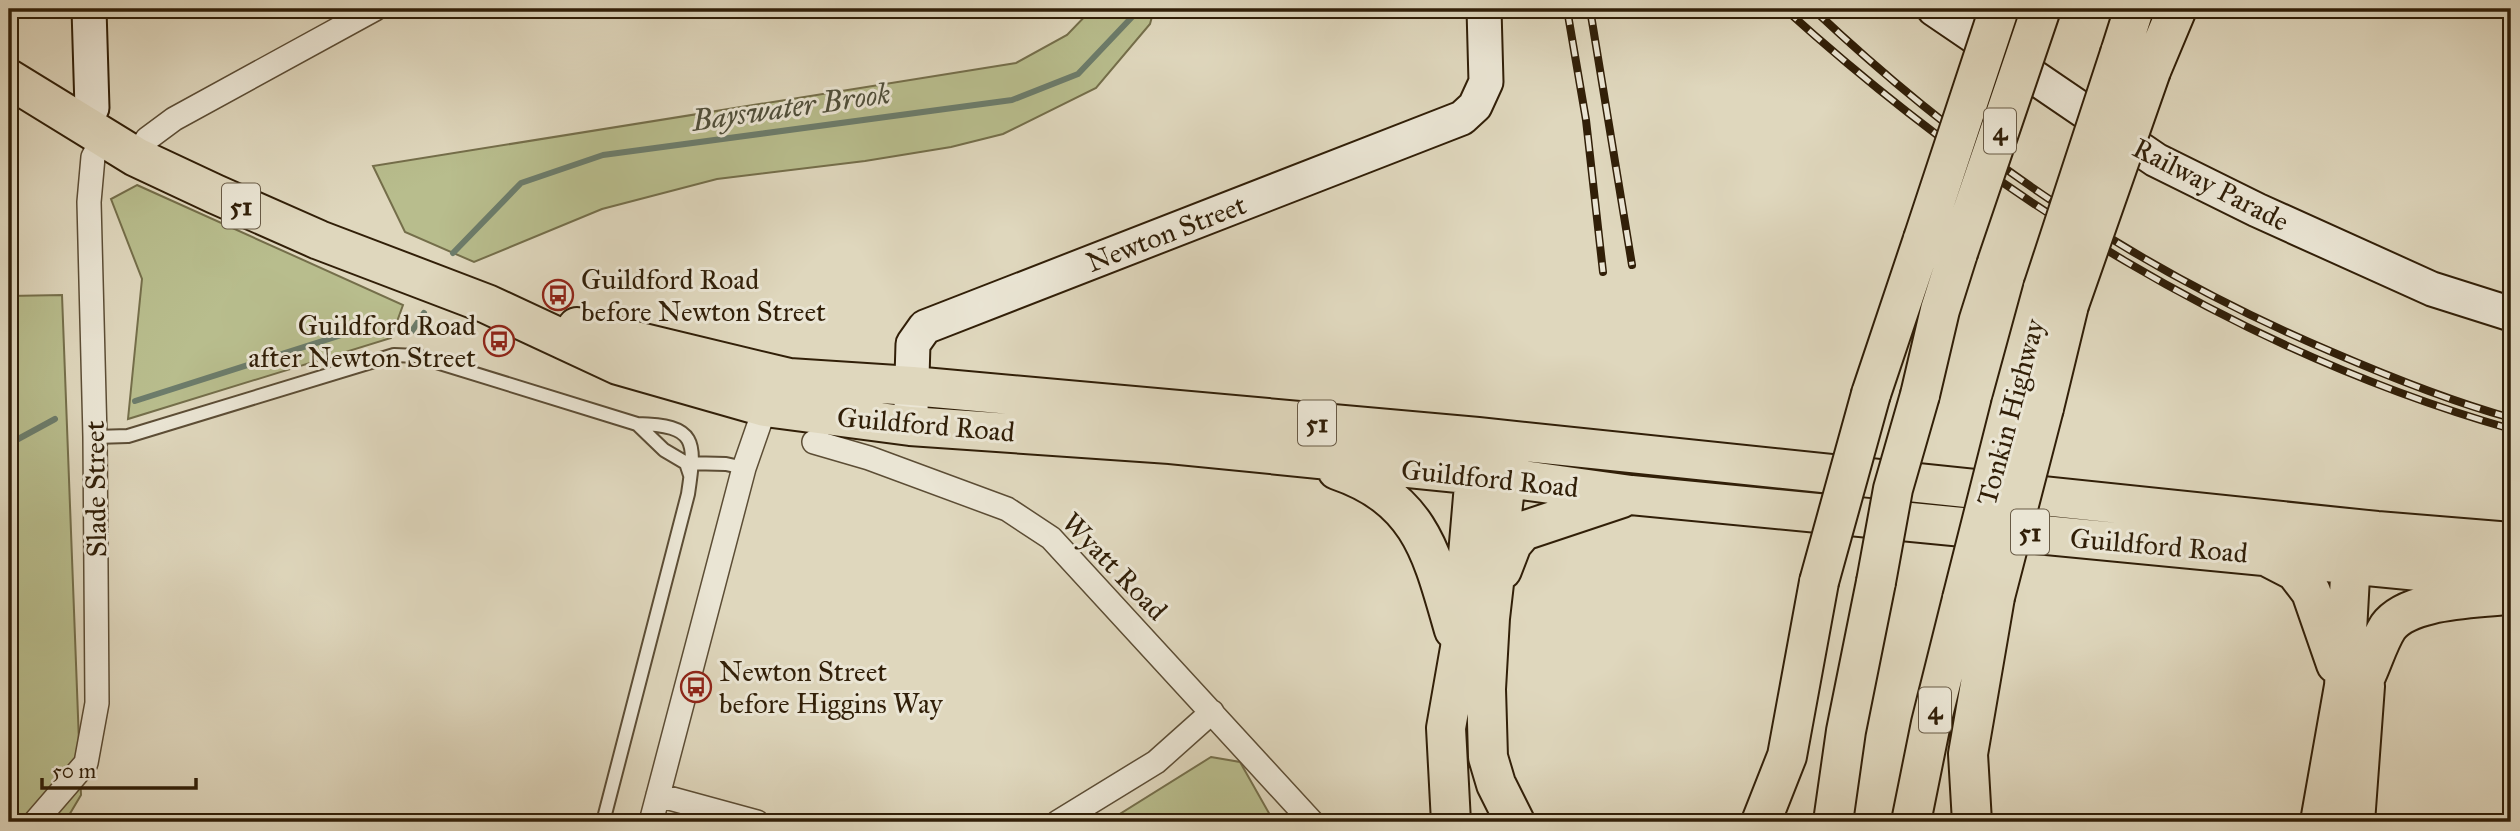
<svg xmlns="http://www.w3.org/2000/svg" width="2520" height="831" font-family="'IM FELL Great Primer',serif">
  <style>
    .green { fill: #b8bd8d; stroke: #746e4a; stroke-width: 2 }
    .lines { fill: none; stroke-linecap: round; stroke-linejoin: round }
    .stream { stroke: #6c7c6b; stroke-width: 6 }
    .lane-casing { stroke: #5c4d35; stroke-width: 16 }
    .street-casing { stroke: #5c4d35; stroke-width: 26 }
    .secondary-casing { stroke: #311f08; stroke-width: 37 }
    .highway-casing { stroke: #311f08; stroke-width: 42 }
    .lane { stroke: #eae5d4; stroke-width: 12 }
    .street { stroke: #eae5d4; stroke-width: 23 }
    .secondary { stroke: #eae5d4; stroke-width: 33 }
    .highway { stroke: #dfd7bd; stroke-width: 38 }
    .rail-casing { stroke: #311f08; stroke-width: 8 }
    .rail { stroke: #eae5d4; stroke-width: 5; stroke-dasharray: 16; stroke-linecap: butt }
    .highway-bridge-casing { stroke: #311f08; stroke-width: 42; stroke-linecap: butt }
    .highway-bridge { stroke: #dfd7bd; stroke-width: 38 }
    .labels { text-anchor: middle; stroke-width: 6; stroke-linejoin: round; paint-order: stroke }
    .shield { fill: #eae5d4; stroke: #685a45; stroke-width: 2 }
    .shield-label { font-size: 26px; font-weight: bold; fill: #311f08 }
    .street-label { font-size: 28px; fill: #311f08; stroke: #eae5d4 }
    .poi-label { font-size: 28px; fill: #311f08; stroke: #eae5d4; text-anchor: start }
    .water-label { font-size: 30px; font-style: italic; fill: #4f4e3a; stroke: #eae5d4 }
  </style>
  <rect width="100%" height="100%" fill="#dfd7bd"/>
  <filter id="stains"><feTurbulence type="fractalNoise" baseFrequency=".00286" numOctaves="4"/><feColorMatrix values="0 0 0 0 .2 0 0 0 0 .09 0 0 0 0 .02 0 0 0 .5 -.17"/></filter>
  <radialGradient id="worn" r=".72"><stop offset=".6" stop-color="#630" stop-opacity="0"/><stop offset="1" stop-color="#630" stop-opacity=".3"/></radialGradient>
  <path class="green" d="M1092,9h62l-4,15 -54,64 -93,46 -52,13 -86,14 -148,18 -115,30 -128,53 -69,-30 -32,-66 643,-103 51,-28z
    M137,185l266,120 -12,33 -263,81 14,-140 -31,-80z
    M62,295l19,500 -16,27h-56v-526z
    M1211,757l29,5 34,60h-167z"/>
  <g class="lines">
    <path class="stream" d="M453,253l68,-70 82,-28 409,-55 66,-26 54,-57 3,-8
      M135,401l244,-78 33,8 12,-18
      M9,444l46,-25"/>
    <g class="lane-casing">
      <path id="lane" d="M637,424l27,26 22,13 4,12
        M95,437l33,-1 266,-81 23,1 220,68c60,1 59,17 51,70l-85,328
        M686,463l40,1 18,4"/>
    </g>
    <g class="street-casing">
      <path id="street" d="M136,157l11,-18 27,-20 201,-110
        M814,442l55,16 138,51 44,29 261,284
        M658,795l99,27
        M35,822l51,-59 11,-60 -2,-266 -6,-235 4,-45 10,-19
        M651,822l93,-354 16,-46 6,-25
        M1058,822l98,-60 56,-50"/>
    </g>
    <g class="secondary-casing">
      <path id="secondary" d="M1934,9l222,151 101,50 175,79 79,25
        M82,125l10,-17 -3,-99
        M911,410l2,-66 12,-17 537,-209 13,-12 11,-24 -2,-73"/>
    </g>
    <g class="highway-casing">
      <path id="highway" d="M2120,53l14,-44
        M2151,71l26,-62
        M9,79l127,78 79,37 104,46 168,64 131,61 147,42 145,19 260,18 338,34 123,17 880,85
        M577,327l212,51 123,8 566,51 899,94 134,11
        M1871,394l52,-155
        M1920,395l20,-85 18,-57
        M2011,405l32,-117
        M2044,408l25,-103
        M1509,453l-19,165 -4,71 2,68 8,27 19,38
        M1337,470c84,29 95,84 117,160
        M2266,556l29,15 16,21 25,72
        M1502,570l10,-26 11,-13 99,-33
        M2366,676c7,-15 13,-35 22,-49 20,-28 86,-28 118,-32
        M1451,822l-5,-94 14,-80 17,-198
        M1761,822l26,-66 32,-174
        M1833,822l13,-91 30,-149
        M1911,822l20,-99 31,-124
        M1972,822l-4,-68 27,-157
        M2320,822l24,-136 8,-146
        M2355,822l10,-136"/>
    </g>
    <use href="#lane" class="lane"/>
    <use href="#street" class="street"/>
    <use href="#secondary" class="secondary"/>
    <use href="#highway" class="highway"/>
    <g class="rail-casing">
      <path id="rail" d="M1567,9l19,111 17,152
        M1590,9l42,256
        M1785,9c209,189 454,342 726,420
        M1813,9c156,147 321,259 519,343 58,25 118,49 179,66"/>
    </g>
    <use href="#rail" class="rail"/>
    <g class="highway-bridge-casing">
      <path id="highway-bridge" d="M1923,239l76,-230
        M1958,253l83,-244
        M2043,288l77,-235
        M2069,305l82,-234
        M1819,582l52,-188
        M1876,582l17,-93 27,-94
        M1995,597l49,-189
        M1962,599l49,-194"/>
    </g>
    <use href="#highway-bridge" class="highway-bridge"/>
  </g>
  <defs>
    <g id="bus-ring" transform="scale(1.575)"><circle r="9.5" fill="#eae5d4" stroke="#8f2418" stroke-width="1.5"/><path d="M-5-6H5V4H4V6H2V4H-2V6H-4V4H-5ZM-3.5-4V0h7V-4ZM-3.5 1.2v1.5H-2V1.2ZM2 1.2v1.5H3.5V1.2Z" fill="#8f2418"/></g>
  </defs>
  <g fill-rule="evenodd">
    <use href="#bus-ring" x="558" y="295"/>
    <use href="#bus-ring" x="499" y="341"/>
    <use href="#bus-ring" x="696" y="687"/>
  </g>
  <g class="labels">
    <g class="shield">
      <rect x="1984" y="108.5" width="32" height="45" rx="5"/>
      <rect x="222" y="183.5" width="38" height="45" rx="5"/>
      <rect x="1298" y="400.5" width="38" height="45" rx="5"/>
      <rect x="2011" y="509.5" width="38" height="45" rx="5"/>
      <rect x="1919" y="687.5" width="32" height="45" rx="5"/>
    </g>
    <g class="shield-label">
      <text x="2000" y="140">4</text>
      <text x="241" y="215">51</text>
      <text x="1317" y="432">51</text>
      <text x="2030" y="541">51</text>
      <text x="1935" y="719">4</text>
    </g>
    <g class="street-label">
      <text transform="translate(2211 184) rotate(27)" y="10">Railway Parade</text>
      <text transform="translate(1166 233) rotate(-21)" y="10">Newton Street</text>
      <text transform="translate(2010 412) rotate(-75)" y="10">Tonkin Highway</text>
      <text transform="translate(926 424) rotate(5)" y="10">Guildford Road</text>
      <text transform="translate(1490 478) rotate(6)" y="10">Guildford Road</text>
      <text transform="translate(95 489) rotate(-91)" y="10">Slade Street</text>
      <text transform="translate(2159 545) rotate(5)" y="10">Guildford Road</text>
      <text transform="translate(1115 566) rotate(46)" y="10">Wyatt Road</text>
    </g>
    <g class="poi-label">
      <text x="581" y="289">Guildford Road<tspan x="581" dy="32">before Newton Street</tspan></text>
      <text x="476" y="335" text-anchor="end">Guildford Road<tspan x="476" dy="32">after Newton Street</tspan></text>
      <text x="719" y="681">Newton Street<tspan x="719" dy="32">before Higgins Way</tspan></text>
    </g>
    <g class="water-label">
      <text transform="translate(791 107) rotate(-8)" y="10">Bayswater Brook</text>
    </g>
  </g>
  <rect width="2520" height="831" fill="none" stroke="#dfd7bd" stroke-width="35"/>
  <rect x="10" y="10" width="2499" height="810" fill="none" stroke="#311f08" stroke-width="3.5"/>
  <rect x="18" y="18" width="2485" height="796" fill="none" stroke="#311f08" stroke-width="2"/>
  <path d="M42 778v10h154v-10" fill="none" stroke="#311f08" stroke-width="3.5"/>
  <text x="52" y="778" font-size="21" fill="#311f08" stroke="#eae5d4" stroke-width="5" paint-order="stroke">50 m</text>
  <rect width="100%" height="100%" filter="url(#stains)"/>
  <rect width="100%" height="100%" fill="url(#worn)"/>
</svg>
